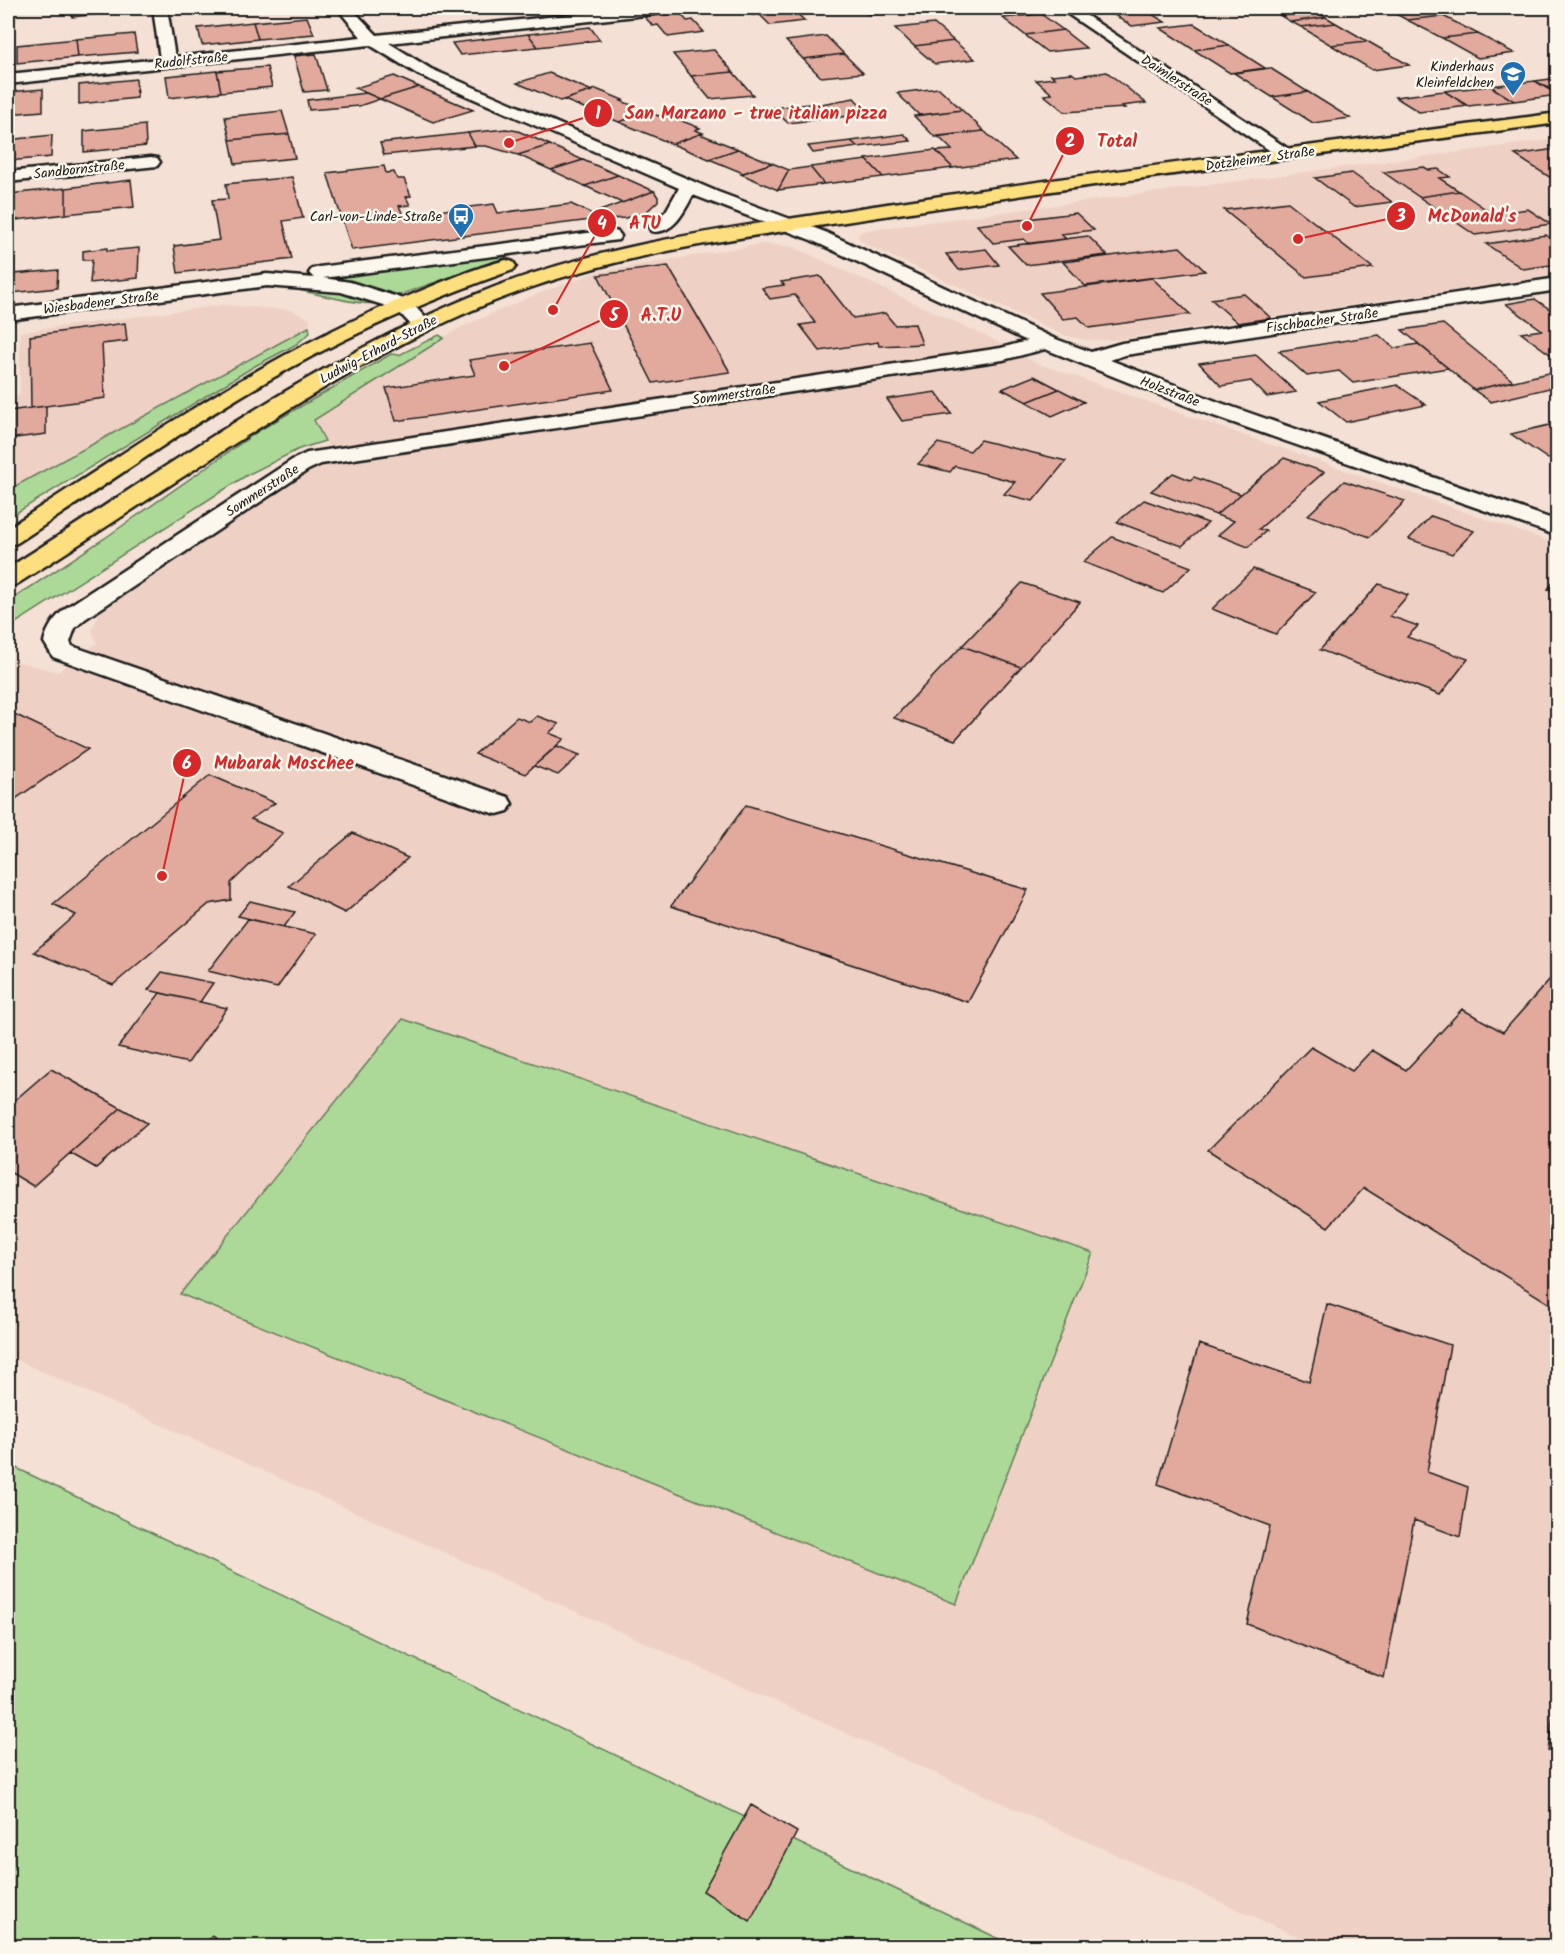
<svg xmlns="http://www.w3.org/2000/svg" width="1565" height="1954" font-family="Kalam,sans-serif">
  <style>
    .built { fill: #efd0c4 }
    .green { fill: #add998; stroke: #647a5a; stroke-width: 1.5 }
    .building { fill: #e2a99d; stroke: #1c1c1c; stroke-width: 1.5 }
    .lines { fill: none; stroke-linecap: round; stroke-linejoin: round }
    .minor-casing { stroke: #1c1c1c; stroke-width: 5 }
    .major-casing { stroke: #1c1c1c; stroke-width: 5 }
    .minor { fill: #fbf7ec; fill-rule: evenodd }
    .major { fill: #fddf80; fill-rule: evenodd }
    .labels { text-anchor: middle; stroke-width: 5; stroke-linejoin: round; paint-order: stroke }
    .far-street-label { font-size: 14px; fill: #1c1c1c; stroke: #fbf7ec }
    .far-poi-label { font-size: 14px; fill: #1c1c1c; stroke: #fbf7ec; text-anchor: end }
    .leader { fill: none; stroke: #d62828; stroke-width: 2 }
    .callout-dot { fill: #d62828; stroke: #fbf7ec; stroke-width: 2 }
    .mark-label { font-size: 18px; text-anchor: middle; font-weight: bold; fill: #fff }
    .callout-label { font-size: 18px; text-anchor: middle; font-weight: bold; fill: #d62828; stroke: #fbf7ec; stroke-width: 5; stroke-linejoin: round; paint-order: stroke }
  </style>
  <rect width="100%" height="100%" fill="#f4e0d4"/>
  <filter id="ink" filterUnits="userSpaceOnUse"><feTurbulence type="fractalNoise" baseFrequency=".0167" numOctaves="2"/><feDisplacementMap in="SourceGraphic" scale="12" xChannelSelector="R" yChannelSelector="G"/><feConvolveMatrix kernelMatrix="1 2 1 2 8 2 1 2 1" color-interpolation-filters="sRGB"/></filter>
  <g filter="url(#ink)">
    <path class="built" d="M1557,139v136l-445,65h-26l-20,-4 -201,-92 -7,-7 1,-4 9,-3z
      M762,244l31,3 197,91 46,25 521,181v1402h-238l-1311,-590v-697l50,13 39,-29 -5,-12 7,-18 12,-15 200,-129 25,-8 -22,-41 145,-92 83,-36 56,-20z
      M223,305l68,5 19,9 -1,8 -301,163v-93l12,-2v-63z"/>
    <path class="green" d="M520,250l4,1 -125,44 -62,-17z
      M294,285l32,4 48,14c-9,4 -67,-12 -82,-14z
      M309,327l1,6 -15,12 -42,22 -245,151v-28z
      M439,335l5,3 -130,82 11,21 -26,8 -52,26 -239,153v-26l97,-64 155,-108 131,-76 8,1z
      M403,1019l690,234 -137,351 -776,-310z
      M8,1464l1006,482h-1006z"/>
    <path class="building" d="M71,8h56v3l-55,6z
      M224,8h45l-44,4z
      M384,8h39l-37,4z
      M746,8l46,1 13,12 -35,4 -11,-11 -6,1z
      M861,8h38l4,3 -34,4z
      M1142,8l23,14 -33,4 -27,-17z
      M1295,8h14l7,4 -35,4 -9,-6z
      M1385,8h42l16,8 -36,4z
      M678,11l9,10 6,-1 11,12 -36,5 -10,-12 -5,1 -10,-11z
      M1316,12l10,5 -35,5 -10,-6z
      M1041,14l22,16 -38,5 -22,-17z
      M1443,16l35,18 -36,4 -35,-18z
      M307,17l7,17 -56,5 -5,-17z
      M1326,17l10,6 -35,4 -10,-5z
      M253,22l5,17 -56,6 -4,-17z
      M1336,23l31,18 -36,4 -30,-18z
      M934,24l20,17 -40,5 -19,-18z
      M1194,24l35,21 -35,5 -34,-22z
      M590,27l10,13 -62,7 -10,-13z
      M1063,30l23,18 -39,4 -22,-17z
      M134,34l3,18 -59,5 -2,-18z
      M528,34l10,13 -78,8 -8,-12z
      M1478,34l36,19 -36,5 -36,-20z
      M826,36l18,18 -41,5 -17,-18z
      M76,39l2,18 -61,6v-18z
      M954,41l21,18 -40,5 -21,-18z
      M1367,41l42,24 -37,5 -41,-25z
      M1229,45l36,23 -35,5 -36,-23z
      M714,50l19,22 -42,4 -18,-22z
      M316,54l11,36 -23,2 -10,-36z
      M844,54l19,19 -42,4 -18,-18z
      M267,67l5,20 -51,5 -4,-21z
      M1270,68l38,24 -36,5 -38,-24z
      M217,71l4,21 -52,6 -3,-22z
      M733,72l20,23 -43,4 -19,-23z
      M1107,72l39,31 -25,3 4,2 -60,4 -21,-17 8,-1 -16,-14 19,-2 -4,-3 21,-2 4,3z
      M549,73l43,18 -32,10 -43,-18z
      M394,76l25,11 -39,12 -25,-11z
      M1558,78v15l-23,-12z
      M136,79l1,19 -58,6v-19z
      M1535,81l23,14 -44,6 -24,-15z
      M1490,86l24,15 -46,5 -24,-15z
      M419,87l54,23 -40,12 -53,-23z
      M939,88l23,22 -43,5 -22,-22z
      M43,89v22l-35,3v-22z
      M596,89l27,11 -2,1 28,11 -30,10 -55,-22z
      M1444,91l24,15 -49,6 -24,-15z
      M1308,92l42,26 -37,5 -41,-26z
      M366,93l14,6 -21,7 -50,4 -2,-10z
      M854,98l15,16 -47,5 -12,-13z
      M809,104l13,15 -34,4 -16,-15z
      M962,110l22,21 -49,6 -21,-21z
      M282,111l7,23 -59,6 -5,-23z
      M649,112l9,4 6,-2 36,14 -5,2 8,3 -31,11 -53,-22z
      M145,125l1,21 -62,6v-21z
      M506,129l12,2 32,14 -32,10 -32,-9h-11l-7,-13z
      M984,131l32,29 -63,8 -17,-17 16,-1 -14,-14z
      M468,133l7,13 -91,9 -4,-12z
      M289,134l6,24 -60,6 -5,-24z
      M700,134l38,15 -29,10 -37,-15z
      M904,134l7,7 -53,6 -7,-6z
      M52,135l-1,22 -43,4v-21z
      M851,141l7,6 -45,6 -5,-7z
      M550,145l33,15 -32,10 -33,-15z
      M738,149l34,14 -29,10 -34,-14z
      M1555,149l3,2v26l-7,1 -36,-23z
      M935,150l18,18 -70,9 -17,-18z
      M583,160l35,15 -33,11 -34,-16z
      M867,160l16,17 -59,7 -14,-17z
      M772,163l17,7 -11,20 -37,-16z
      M384,166l2,7 8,-1 3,7h7l7,17 -5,1 4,8 -11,1 4,9 91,-11 4,9 73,-9 21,10 62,-23 4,6v4l-13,12 -20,5 -34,2 -239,30 -25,-77z
      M810,167l14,17 -46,6 11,-20z
      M1424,167l5,3 9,-1 12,8 -11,1 20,13 -40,6 -36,-25z
      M1352,173l40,29 -38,5 -39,-29z
      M618,175l36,16 -32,12 -37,-17z
      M292,177l11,41 -20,3 9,38 -114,14 -4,-27 45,-6 -7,-40 16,-1 -2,-15z
      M131,180l3,27 -68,7v-26z
      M66,188v26l-58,7v-27z
      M1459,191l34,23 35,-5 23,15 -76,11 -56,-38z
      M1288,202l85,66 -67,9 -82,-67z
      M1076,213l18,17 -33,4 5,5 -37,5 -5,-5 -31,4 -16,-18z
      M1546,235l12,8v21l-35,5 -37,-25z
      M1088,236l19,19 -81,10 -18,-19z
      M1180,247l25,24 -120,15 -22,-24z
      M107,248v3l32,-3 -1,30 -48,5 2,-23h-9v-9z
      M986,249l13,16 -40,5 -13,-16z
      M668,266l62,106 -77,11 -55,-108z
      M58,270l-1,18 -45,5 2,-19z
      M820,276l33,42 32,-5 10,12 20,-1 7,20 -43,2 -1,-4 -58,9 -20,-26 15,-2 -20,-28 -25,4 -8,-11 22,-3 -3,-3z
      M1152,278l38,36 -101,14 -11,-11 -15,2 -23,-26z
      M1244,294l27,24 -33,5 -27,-24z
      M1535,299l23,16v45l-37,-27 21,-3 -36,-26z
      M125,323l2,18 -25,3 3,54 -74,10 -1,-72z
      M1443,324l70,57 -39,9 -72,-60z
      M1379,335l15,13 24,-4 30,24 -95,15 -14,-12 -32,5 -28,-25z
      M590,343l23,47 -217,31 -10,-33 89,-13 -6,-15z
      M1256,355l40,37 -29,5 -16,-16 -30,5 -22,-23z
      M1558,371v15l-67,16 -17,-12z
      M1034,376l25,13 -32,13 -25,-13z
      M1397,385l29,20 -80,17 -27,-21z
      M1059,389l25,13 -32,14 -25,-14z
      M936,392l16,22 -50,7 -15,-22z
      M46,406v28l-38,5v-28z
      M1558,423v34l-10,2 -37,-25z
      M980,440l86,21 -33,40 -29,-7 11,-12 -60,-16 -5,6 -32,-8 20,-21 32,8z
      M1284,458l40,14 -65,57 7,2 -18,16 -30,-12 16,-14 -18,-6z
      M1173,473l17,7 4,-3 47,17 -25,21 -65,-24z
      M1344,481l61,20 -35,36 -62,-22z
      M1144,500l64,23 -26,23 -65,-24z
      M1431,516l43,15 -22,23 -43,-15z
      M1112,537l79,30 -28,26 -80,-31z
      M1253,569l63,23 -40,42 -64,-25z
      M1558,575v17l-10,-3z
      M1022,583l58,19 -59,65 -59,-21z
      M1379,584l29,11 -18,21 28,10 -11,11 61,22 -28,36 -120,-45z
      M962,646l59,21 -66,73 -61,-22z
      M12,713l76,36 -80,55v-89z
      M537,716l22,8 -10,9 15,6 -39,35 -50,-20 42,-37 13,5z
      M557,746l23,9 -22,20 -24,-9z
      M210,775l65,28 -24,16 32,14 -52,50v17l-22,4 -96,81 -79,-33 42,-37 -23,-11z
      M746,805l282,85 -60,112 -297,-96z
      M353,833l55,25 -63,55 -56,-27z
      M250,901l45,11 -11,15 -46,-11z
      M248,919l68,15 -39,54 -69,-17z
      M162,972l51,11 -13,19 -52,-12z
      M1551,978l7,3v328l-194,-121 -36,39 -120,-77 103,-103 41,24 20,-21 34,20 56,-61 41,23z
      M160,993l67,15 -39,55 -70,-16z
      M51,1069l70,39 -88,78 -25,-15v-65z
      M121,1108l26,15 -51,45 -26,-15z
      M1327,1304l123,41 -23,127 41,15 -8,50 -46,-17 -30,158 -137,-54 23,-98 -112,-42 41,-140 110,38z
      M1558,1676v79l-10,-4z
      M751,1805l46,27 -47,89 -47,-30z
      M212,1936l13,10h-22z"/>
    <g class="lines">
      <g class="minor-casing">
        <path id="minor" d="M153,8h14l8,49 186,-20 -24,-29h14l26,27 257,-27h46l-2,3 -5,1 -284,31 42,26 287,123 107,40 228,106 38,14 31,-9 436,-65v12l-433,65 -15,5 111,43 337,118v15l-353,-123 -160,-64 -42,11 -682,104 -13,6 -223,149 -10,9 -5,14 2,4 436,151 4,7 -4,7 -11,3 -11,-3 -433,-154 -9,-15c3,-14 11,-25 23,-35l225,-147 15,-7 694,-105 26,-7 -216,-101 -118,-45c-8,15 -20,41 -42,36l-2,-4 17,-16 13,-23 -260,-113 -49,-30 -362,39v-10l152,-15z
          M1059,8h16l221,146 -3,4h-12z
          M151,157l6,1 3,4 -3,4 -149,16v-10z
          M611,230l7,2 3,4 -3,4 -295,38 27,4 60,19 21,23 -3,4 -7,2 -7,-2 -18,-19 -55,-17 -74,-6 -259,34v-12l259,-34 47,4 -5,-5 3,-4 7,-2z"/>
      </g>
      <g class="major-casing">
        <path id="major" d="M1558,113v10c-220,29 -441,57 -660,91 -136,21 -272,35 -401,86 -84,33 -162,80 -238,128 -81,51 -161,105 -242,156l-9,3v-19c153,-96 301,-205 469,-274 131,-54 272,-68 410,-90 223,-34 447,-61 671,-91z
          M506,260l7,2 3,4 -3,4c-76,27 -150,58 -221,97 -95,52 -184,117 -275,176l-9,2v-17c131,-84 251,-170 396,-230 33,-14 67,-29 102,-38z"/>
      </g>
      <use href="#minor" class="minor"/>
      <use href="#major" class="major"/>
    </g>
  </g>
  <defs>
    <g id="school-pin" transform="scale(1.35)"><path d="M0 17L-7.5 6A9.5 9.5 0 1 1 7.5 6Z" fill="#1f6fb2" stroke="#fbf7ec"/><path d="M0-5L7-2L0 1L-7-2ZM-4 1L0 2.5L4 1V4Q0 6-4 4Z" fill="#fff"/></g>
    <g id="bus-pin" transform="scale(1.35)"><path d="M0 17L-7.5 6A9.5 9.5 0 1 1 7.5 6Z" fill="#1f6fb2" stroke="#fbf7ec"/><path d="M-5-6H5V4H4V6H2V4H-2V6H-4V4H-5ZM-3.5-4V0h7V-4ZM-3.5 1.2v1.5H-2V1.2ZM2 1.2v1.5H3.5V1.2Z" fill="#fff"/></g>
  </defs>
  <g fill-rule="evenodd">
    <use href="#school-pin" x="1513" y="74"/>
    <use href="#bus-pin" x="461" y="216"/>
  </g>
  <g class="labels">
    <g class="far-street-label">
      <text transform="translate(191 60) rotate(-6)" y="5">Rudolfstraße</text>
      <text transform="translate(1177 80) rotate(33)" y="5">Daimlerstraße</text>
      <text transform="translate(1260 158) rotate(-8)" y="5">Dotzheimer Straße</text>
      <text transform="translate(79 169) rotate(-6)" y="5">Sandbornstraße</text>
      <text transform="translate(101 302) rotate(-7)" y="5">Wiesbadener Straße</text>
      <text transform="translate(1322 320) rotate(-8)" y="5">Fischbacher Straße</text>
      <text transform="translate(378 349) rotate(-28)" y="5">Ludwig-Erhard-Straße</text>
      <text transform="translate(1170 391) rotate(21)" y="5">Holzstraße</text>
      <text transform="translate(734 394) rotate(-8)" y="5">Sommerstraße</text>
      <text transform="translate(262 490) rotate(-33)" y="5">Sommerstraße</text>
    </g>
    <g class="far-poi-label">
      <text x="1494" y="71">Kinderhaus<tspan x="1494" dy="16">Kleinfeldchen</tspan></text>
      <text x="442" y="221">Carl-von-Linde-Straße</text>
    </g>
  </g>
  <path class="leader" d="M509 143L598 113M1027 226L1070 141M1298 239L1401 216M553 310L602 223M504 366L614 314M162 876L187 763"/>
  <g class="callout-dot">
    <circle cx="509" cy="143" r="6"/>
    <circle cx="1027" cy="226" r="6"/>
    <circle cx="1298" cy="239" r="6"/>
    <circle cx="553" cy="310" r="6"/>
    <circle cx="504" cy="366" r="6"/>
    <circle cx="162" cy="876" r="6"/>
    <circle cx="598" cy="113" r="15"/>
    <circle cx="1070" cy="141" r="15"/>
    <circle cx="1401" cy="216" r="15"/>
    <circle cx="602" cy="223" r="15"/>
    <circle cx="614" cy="314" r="15"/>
    <circle cx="187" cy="763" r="15"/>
  </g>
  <g class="mark-label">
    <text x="598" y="119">1</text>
    <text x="1070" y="147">2</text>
    <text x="1401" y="222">3</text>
    <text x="602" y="229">4</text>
    <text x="614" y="321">5</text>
    <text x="187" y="769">6</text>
  </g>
  <g class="callout-label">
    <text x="756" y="119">San Marzano - true italian pizza</text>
    <text x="1117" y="147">Total</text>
    <text x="1472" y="222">McDonald's</text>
    <text x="645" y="229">ATU</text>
    <text x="661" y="321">A.T.U</text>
    <text x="284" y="769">Mubarak Moschee</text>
  </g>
  <rect width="1565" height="1954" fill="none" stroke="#fbf7ec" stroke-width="30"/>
  <rect x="15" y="15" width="1535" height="1924" fill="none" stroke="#1c1c1c" stroke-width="2" filter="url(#ink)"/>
</svg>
